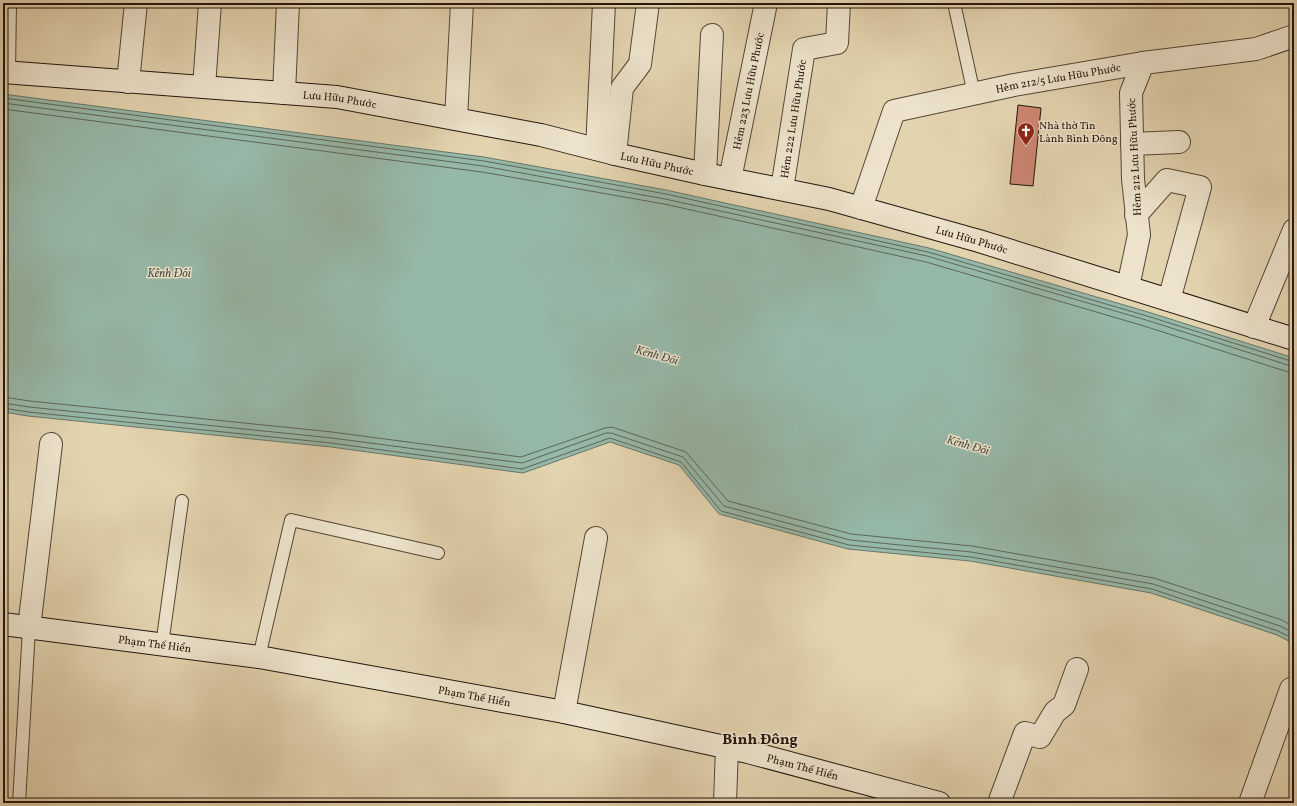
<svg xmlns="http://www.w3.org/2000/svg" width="1297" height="806" font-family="Vollkorn,serif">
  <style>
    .water { fill: #96b8a8; stroke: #68776a }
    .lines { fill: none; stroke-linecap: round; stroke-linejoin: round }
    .shore { stroke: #5d665a; stroke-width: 1 }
    .building { fill: #ce8672; stroke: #24150d }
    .lane-casing { stroke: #544536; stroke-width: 14 }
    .street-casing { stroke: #544536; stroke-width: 24 }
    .secondary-casing { stroke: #24150d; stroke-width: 24 }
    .lane { stroke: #ede3cc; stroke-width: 12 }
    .street { stroke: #ede3cc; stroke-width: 22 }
    .secondary { stroke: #ede3cc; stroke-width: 22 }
    .labels { text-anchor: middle; stroke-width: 3; stroke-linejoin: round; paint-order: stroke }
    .street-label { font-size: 11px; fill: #24150d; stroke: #ede3cc }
    .poi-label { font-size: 11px; fill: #24150d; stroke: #ede3cc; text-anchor: start }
    .water-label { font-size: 12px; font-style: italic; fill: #4c4e43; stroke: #ede3cc }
    .district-label { font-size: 15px; font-weight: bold; fill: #24150d; stroke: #ede3cc }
  </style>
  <rect width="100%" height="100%" fill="#e3d4b0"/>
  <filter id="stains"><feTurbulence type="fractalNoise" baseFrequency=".005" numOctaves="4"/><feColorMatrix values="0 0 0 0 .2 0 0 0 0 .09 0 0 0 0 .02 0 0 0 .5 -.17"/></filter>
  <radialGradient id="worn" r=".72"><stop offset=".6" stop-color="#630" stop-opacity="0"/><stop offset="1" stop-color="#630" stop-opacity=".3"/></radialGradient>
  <path class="water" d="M3,94l481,63 182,33 263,58 219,64 146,46v286l-17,-9 -126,-42 -181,-32 -122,-12 -129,-35 -40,-49 -69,-23 -87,31 -192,-26 -303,-31 -25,-4z"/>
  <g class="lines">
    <path class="shore" d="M3,98l481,63 182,33 262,58 219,64 147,46
      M3,103l480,63 182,33 262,57 219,64 148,47
      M3,109l479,63 182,32 262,58 218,64 144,46 6,1
      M3,397l27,4 302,31 189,25 84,-29 7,-1 74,25 42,49 123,33 121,12 182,32 128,42 12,7
      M3,403l26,4 303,31 190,25 84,-30h5l72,24 41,49 126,34 121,12 182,32 127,42 14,7
      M3,408l25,4 303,31 191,26 88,-31 71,24 40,49 128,34 122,12 181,32 126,42 16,8"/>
  </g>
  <path class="building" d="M1018,105l23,3 -8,78 -23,-2z"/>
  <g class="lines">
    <g class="lane-casing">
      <path id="lane" d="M954,3l20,91
        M162,645l20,-144
        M259,657l32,-137 147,33
        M19,803l10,-175"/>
    </g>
    <g class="street-casing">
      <g id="street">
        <path d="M4,72l1,-69"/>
        <path d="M128,82l8,-79"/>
        <path d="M204,87l6,-84"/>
        <path d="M284,93l4,-90"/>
        <path d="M456,119l6,-116"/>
        <path d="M1132,144l47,-2"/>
        <path d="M597,149l7,-146"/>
        <path d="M615,154l7,-66 18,-24 8,-61"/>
        <path d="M705,174l7,-139"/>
        <path id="s1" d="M730,179l36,-176"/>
        <path id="s2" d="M782,189l22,-140 33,-6 2,-40"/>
        <path id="s3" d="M861,208l33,-97 120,-26 129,-22"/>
        <path d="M1136,215l31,-35 33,7 -31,113"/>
        <path d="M1128,287l11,-52 -6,-56 -2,-86 12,-30 113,-14 38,-13"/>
        <path d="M1254,327l40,-97"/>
        <path d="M29,628l22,-184"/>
        <path d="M564,712l32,-174"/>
        <path d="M725,803l2,-56"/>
        <path d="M999,803l26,-70 15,4 15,-25 9,-7 13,-36"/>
        <path d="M1250,803l41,-114"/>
      </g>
    </g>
    <g class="secondary-casing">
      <g id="secondary">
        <path id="s4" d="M3,72l334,25 204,38 74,19 90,20 124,25 150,42 315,98"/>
        <path id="s5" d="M3,624l256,33 305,55 184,40 191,51"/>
      </g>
    </g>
    <use href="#lane" class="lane"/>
    <use href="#street" class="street"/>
    <use href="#secondary" class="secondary"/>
  </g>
  <defs>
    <g id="church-pin" transform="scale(0.9)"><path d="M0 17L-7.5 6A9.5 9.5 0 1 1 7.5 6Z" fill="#8f2418" stroke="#ede3cc"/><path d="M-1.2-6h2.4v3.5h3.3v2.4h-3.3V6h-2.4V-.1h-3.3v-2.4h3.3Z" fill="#fff"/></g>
  </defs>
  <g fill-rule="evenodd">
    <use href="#church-pin" x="1026" y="131"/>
  </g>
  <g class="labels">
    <g class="street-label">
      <text dy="4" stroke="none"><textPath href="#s3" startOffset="270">Hẻm 212/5 Lưu Hữu Phước</textPath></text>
      <text dy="4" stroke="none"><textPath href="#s1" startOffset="90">Hẻm 223 Lưu Hữu Phước</textPath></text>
      <text dy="4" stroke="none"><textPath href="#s4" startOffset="338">Lưu Hữu Phước</textPath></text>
      <text dy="4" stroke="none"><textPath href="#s2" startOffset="71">Hẻm 222 Lưu Hữu Phước</textPath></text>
      <text transform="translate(1134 157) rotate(-93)" y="4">Hẻm 212 Lưu Hữu Phước</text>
      <text dy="4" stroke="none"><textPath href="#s4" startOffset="662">Lưu Hữu Phước</textPath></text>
      <text dy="4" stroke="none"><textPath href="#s4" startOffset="986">Lưu Hữu Phước</textPath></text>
      <text dy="4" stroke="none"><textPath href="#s5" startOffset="153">Phạm Thế Hiển</textPath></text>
      <text dy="4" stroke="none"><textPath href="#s5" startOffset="477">Phạm Thế Hiển</textPath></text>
      <text dy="4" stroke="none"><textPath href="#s5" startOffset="813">Phạm Thế Hiển</textPath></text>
    </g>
    <g class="poi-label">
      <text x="1039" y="129">Nhà thờ Tin<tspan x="1039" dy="13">Lành Bình Đông</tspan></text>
    </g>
    <g class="water-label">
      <text x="169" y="277">Kênh Đôi</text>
      <text transform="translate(657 355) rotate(16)" y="4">Kênh Đôi</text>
      <text transform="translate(968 445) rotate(16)" y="4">Kênh Đôi</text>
    </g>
    <g class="district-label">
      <text x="760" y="744">Bình Đông</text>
    </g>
  </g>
  <rect width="1297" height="806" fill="none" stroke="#e3d4b0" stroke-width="16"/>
  <rect x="4" y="4" width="1289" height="798" fill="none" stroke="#24150d" stroke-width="2"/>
  <rect x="8" y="8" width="1281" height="790" fill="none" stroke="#24150d"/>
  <rect width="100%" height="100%" filter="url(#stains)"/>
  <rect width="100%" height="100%" fill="url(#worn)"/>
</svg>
